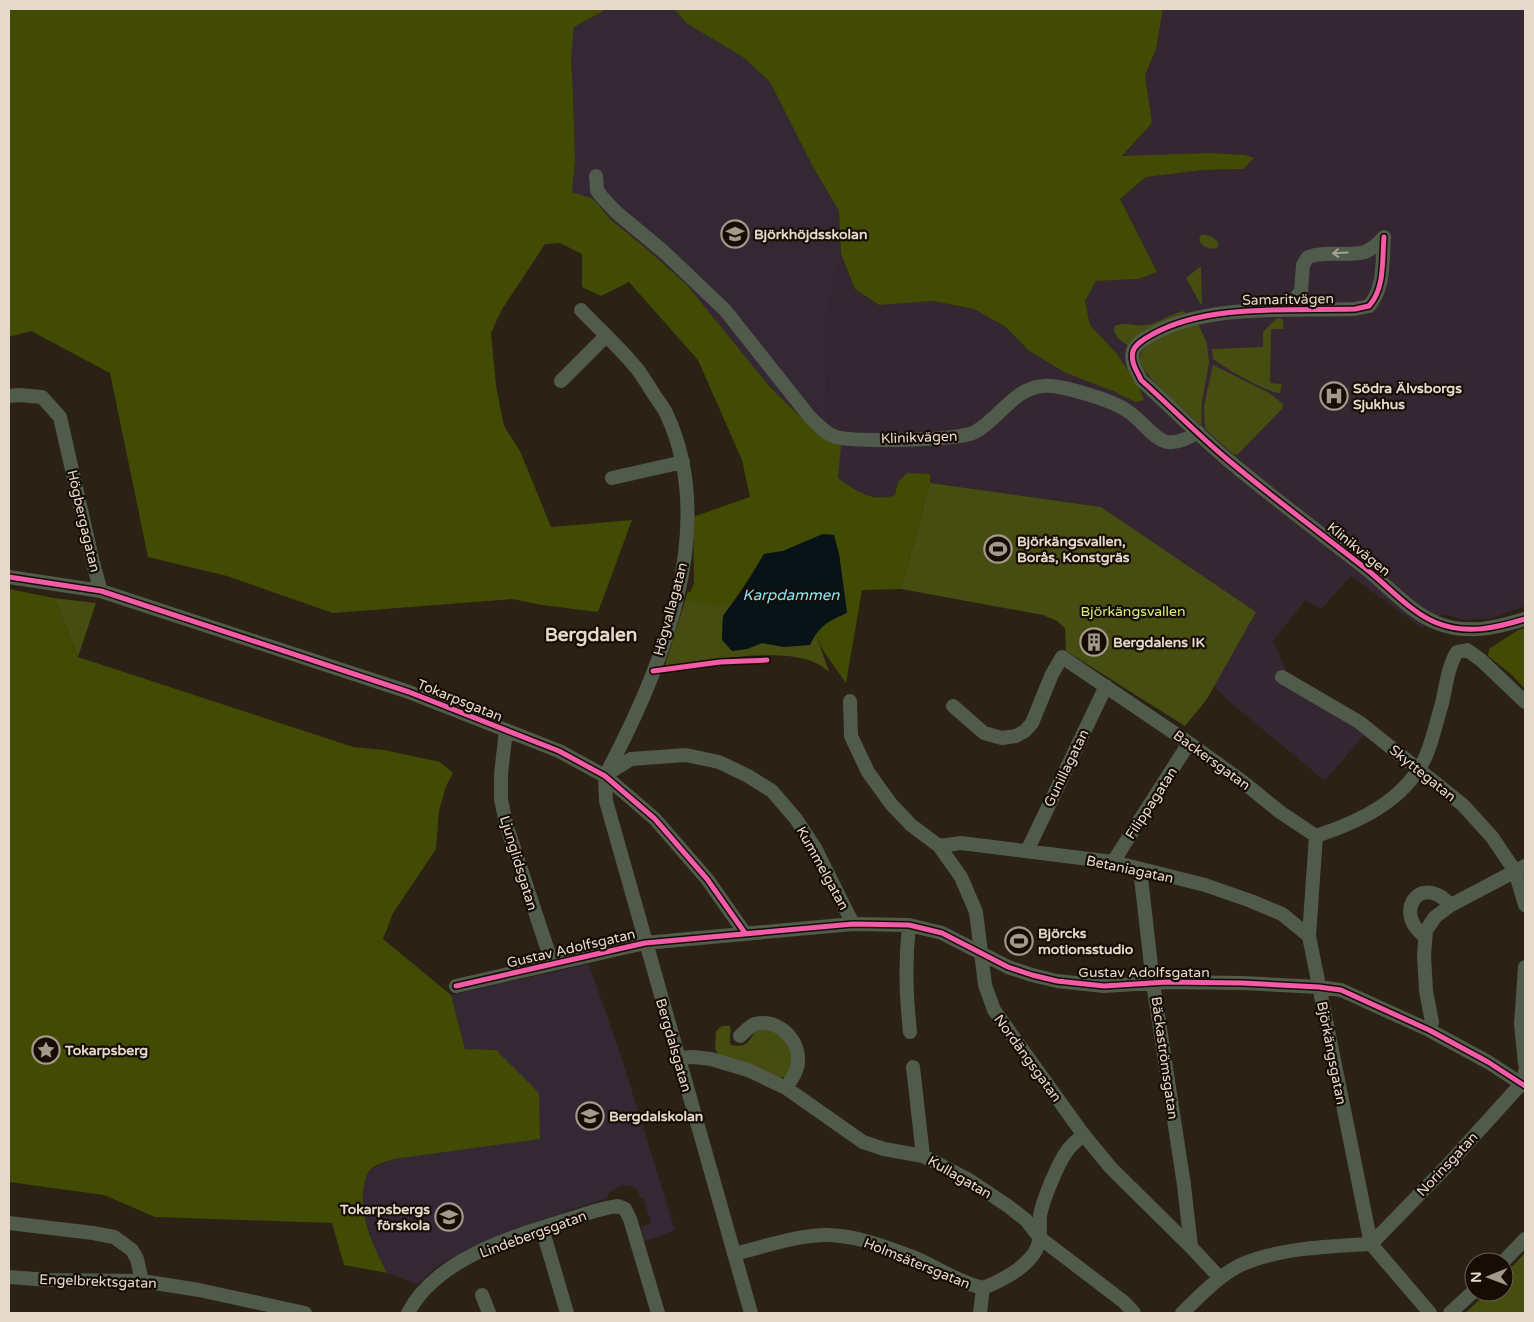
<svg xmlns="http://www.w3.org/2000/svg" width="1534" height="1322" font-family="'Varela Round',sans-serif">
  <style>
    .education { fill: #332833 }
    .medical { fill: #352731 }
    .green { fill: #454d11 }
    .forest { fill: #424b03 }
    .water { fill: #071316 }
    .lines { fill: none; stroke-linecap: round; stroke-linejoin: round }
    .minor { stroke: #505b4b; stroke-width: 14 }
    .cycleway-casing { stroke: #160d05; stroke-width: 8 }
    .cycleway { stroke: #f35aa7; stroke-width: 5 }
    .oneway { stroke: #a2a091 }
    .labels { text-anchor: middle; stroke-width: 4.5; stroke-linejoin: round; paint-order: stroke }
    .poi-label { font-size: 14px; font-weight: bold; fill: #e6d9cb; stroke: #160d05; text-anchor: start }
    .street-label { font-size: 14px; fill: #e6d9cb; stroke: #160d05 }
    .park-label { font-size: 14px; fill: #d7ee75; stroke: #160d05 }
    .water-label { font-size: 15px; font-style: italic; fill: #8ce5f9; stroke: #160d05 }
    .district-label { font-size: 19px; font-weight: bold; fill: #e6d9cb; stroke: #160d05 }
  </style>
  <rect width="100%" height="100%" fill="#2b2115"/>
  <path class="education" d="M605,9h69l12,14 57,34 27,25 43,85 26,44 2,43 -13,61 1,125 -16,-11 -44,-43 -82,-101 -39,-35 -38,-31 -11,-14 -27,-13 3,-32 -2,-67 -2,-34 3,-32 28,-15z
    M589,964l32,92 54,174 -32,12 -2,-15 10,-4 -8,-26 -3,1 -2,-8 -8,-4 -9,-1 -12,8 -2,5 -72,24 -59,24 -35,18 -24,20 -30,-11 -12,-24 -12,-36 -1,-20 5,-20 11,-8 16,-6 17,-3 85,-106 -31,-1 -14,-54z"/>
  <path class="medical" d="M1163,9h362v597l-33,12 -26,2 -23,-6 -21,14 -71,-52 -30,33 -16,-9 -32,41 17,39 84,43 -49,58 -100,-83 -11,-12 42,-74 -155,-105 -171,-24v-9l-23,-1 -9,9 -3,13 -9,3 -17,-2 -15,-5 -16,-13 1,-13 -10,-25 -1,-125 13,-61 14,35 24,16 54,-4 41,8 32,18 22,23 107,52 -18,-48 -27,-29 -5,-25 11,-19 43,-2 18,-7 -37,-73 26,-22 56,-7 40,-1 3,-14 -35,-2 -88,4 30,-34 -7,-48 11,-26z"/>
  <path class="green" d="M1201,235c7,-1 15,3 18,9l-2,4c-7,2 -15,-1 -18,-8z
    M1201,266l1,36 -1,3 -15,-27z
    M1185,311v2l-12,5 -45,28 -10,-8 -4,-7 1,-5c10,-5 21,1 32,-1 13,-2 24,-12 38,-14z
    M1277,318l6,1v10h-12l-1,54 12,1 -2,9c-17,-2 -53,-24 -67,-34l-1,-10 51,-2v-15z
    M1198,324l9,19 2,20 -7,38 -1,25c-12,-11 -59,-51 -61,-65 -1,-3 1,-8 3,-11 9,-14 39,-22 55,-26z
    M1213,365l56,28 14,11 -1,5 -45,46 -4,-1 -28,-25 -1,-23z
    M930,483l171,24 155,105 -49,87 -22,27 -119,-75 -1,-23 -8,-7 -14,-6 -142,-26z
    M688,591l9,8 38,1 -12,16 -1,24 25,9 15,-6 23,4 31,-13 13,38c-30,-32 -124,-9 -164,-7z
    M54,598l42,5 -18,54z
    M722,1026h8c2,7 -2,12 1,19 16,3 17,-3 25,-15 27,-3 30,11 39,32l-9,15 -7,1 -59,-21 -5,-8 1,-18z
    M1525,1253v60h-60l23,-21h16v-17z"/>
  <path class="forest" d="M9,9h596l-3,3 -28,15 -3,32 2,34 2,67 -3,32 19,6 8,7 11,14 38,31 39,35 82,101 44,43 19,14 9,2 -3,33c17,13 35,25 57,17l3,-13 9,-9 23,1v9l-29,106 -39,1 -16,93 -22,-31 -9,-19 11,-11 21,-10 -8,-58 -16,-20 -40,17 -19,3 -30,48 -17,5 -30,-7 7,-17 -1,-66 57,-20 -8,-37 -44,-100 -69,-78 -28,14 -19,-9v-33l-22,-11 -15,1 -44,67 -10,22 5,53 8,40 16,25 31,76 81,-7 -34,92 -56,-7 -30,-6 -179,14 -106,-37 -79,-19 -38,-184 -79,-42 -22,6z
    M674,9h489l-7,40 -11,26 7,48 -30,33 88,-3 35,2 9,3 -11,11 -41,1 -56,7 -26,22 37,73 -18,7 -43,2 -11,20 5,24 27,29 21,31 6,15 -9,2 -22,-11 -49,-19 -36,-22 -22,-23 -32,-18 -41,-8 -54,4 -24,-16 -14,-35 -2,-43 -26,-44 -43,-85 -27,-25 -57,-34z
    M9,589l45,9 24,59 275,90 31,3 56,12 13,11 -7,13 -7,25 -3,38 -43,64 -10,26 68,56 14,54 31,1 43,43 1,46 -146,20c-9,3 -22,6 -27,15 -1,2 -1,5 -2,7 -8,32 8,64 22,92l-43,-8 -12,-42 -177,-6 -51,-22 -95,-13z
    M1525,628v61l-13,-14 -24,-19 1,-7 29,-19z"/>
  <path class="water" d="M823,534l11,1 5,19 8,59c-19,8 -28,13 -37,32l-25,2 -23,-4 -15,6 -15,2 -10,-11 1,-24 28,-39 13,-23 19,-3z"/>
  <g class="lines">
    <path class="minor" d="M596,176l1,14 4,6 15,16 48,40 61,58 84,106c7,7 17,18 27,21 20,5 121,4 139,-5 24,-13 39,-44 68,-46 16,-2 68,14 83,24 29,19 32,48 72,22
      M1384,237c-2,24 1,51 -15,69l-14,3c-63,2 -147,-6 -202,25 -7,4 -17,9 -20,17 -3,11 4,20 8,29 29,26 57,55 87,80 44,37 91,72 137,108 22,17 46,45 72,55 30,12 58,5 88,-4
      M581,310c19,20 40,39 57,60 6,8 11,17 17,26 4,6 9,12 12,19 53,115 -7,258 -62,361
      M1286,310l15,-19 2,-26 5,-8c18,-7 39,0 57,-5 7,-3 14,-9 19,-15
      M561,381l45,-45
      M9,396l10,-1 23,2 18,20 34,150 7,24
      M612,478l71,-16
      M9,577l92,14 308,101 150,59 46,25 50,43 52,60 38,54
      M1282,677l77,45 104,83 29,32 23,34 10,34
      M850,701l1,35 17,36 23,32 20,21 28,21 22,31 15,35 9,73 9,25 89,124 28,34 80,79 29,31
      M953,706l31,27 18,5 14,-2 9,-5 7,-8 20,-49 10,-17 127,86 54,39 37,30 36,24
      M506,730l-5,44v25l5,25 46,139
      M607,774l24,-15 55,-4 33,7 29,14 24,15 24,28 19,29 38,76
      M605,776l1,25 145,512
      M1316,836l-7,100 62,308
      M1316,836c43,-14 88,-35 109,-78 7,-15 11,-35 16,-51 5,-18 6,-39 16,-55l10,-2 14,10 44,42
      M939,846l22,-3 152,19 92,23 46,16 31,13 27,22
      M1027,851l79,-165
      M1113,862l76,-119
      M1140,869l13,114 31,202 7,62
      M909,925c-4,39 -3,68 1,107
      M1425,937c-4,-4 -8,-7 -11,-12 -11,-18 3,-40 24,-30 5,2 9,7 13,10
      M1525,967l-4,57 4,40
      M456,986l189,-43 208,-19 56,1 33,8 66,34 24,8 25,6 47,5 63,-4 76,1 76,4 22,3 88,40 59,32 37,24
      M1429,1030l3,-8 -6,-31 -2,-36 2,-24 3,-5 6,-9 16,-12 74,-39
      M740,1036c5,-4 9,-10 15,-12 22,-6 43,14 43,35 1,11 -7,21 -12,29
      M678,1058l15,-1 18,2 37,11 38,18 77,54 21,7 39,7 46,24 39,26 18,14 14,18 84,64 10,11
      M913,1067l10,89
      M9,1223l84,10 21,4 18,13 5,9 5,22
      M542,1228l25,85
      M1371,1244l75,-77 75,-83 4,-8v-5
      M734,1254c29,-7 60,-18 90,-19 28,-1 63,12 89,22 24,10 44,25 70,31
      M1503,1262l22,-23
      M9,1277l39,3 94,1 57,9 106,23
      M482,1295l7,18
      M408,1313c28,-54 103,-76 158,-93 17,-5 34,-12 52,-14l7,3 5,10 28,94
      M980,1313l3,-25c18,-7 43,-20 53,-38 6,-11 3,-22 4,-34 2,-14 18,-53 27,-65 4,-6 11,-11 16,-17
      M1182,1313c19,-18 39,-40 63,-50 37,-15 86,-17 126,-19l59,69
      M1450,1313l24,-22"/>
    <g class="cycleway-casing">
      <path id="cycleway" d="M1384,237c-2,24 1,51 -15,69l-14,3c-63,2 -147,-6 -202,25 -7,4 -17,9 -20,17 -3,11 4,20 8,29 29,26 57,55 87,80 44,37 91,72 137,108 22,17 46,45 72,55 30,12 58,5 88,-4
        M9,577l92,14 308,101 150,59 46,25 50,43 52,60 38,54
        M653,671l67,-9 47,-2
        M456,986l189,-43 208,-19 56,1 33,8 66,34 24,8 25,6 47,5 63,-4 76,1 76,4 22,3 88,40 59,32 37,24"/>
    </g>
    <use href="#cycleway" class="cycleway"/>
  </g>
  <defs><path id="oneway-shaft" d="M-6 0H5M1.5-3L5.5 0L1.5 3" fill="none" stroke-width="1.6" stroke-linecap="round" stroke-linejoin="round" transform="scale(1.25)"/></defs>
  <use class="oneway" href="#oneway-shaft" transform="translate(1340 253) rotate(177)"/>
  <defs>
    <g id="school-ring" transform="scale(1.4375)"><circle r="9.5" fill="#160d05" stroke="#a5998b" stroke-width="1.5"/><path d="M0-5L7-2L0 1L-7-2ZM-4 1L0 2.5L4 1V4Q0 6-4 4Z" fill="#a5998b"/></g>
    <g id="hospital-ring" transform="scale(1.4375)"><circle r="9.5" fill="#160d05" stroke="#a5998b" stroke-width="1.5"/><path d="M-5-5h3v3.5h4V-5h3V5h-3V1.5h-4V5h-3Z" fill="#a5998b"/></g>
    <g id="stadium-ring" transform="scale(1.4375)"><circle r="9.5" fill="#160d05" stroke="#a5998b" stroke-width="1.5"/><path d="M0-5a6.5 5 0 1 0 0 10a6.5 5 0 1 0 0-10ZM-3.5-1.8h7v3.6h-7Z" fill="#a5998b"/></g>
    <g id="building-ring" transform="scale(1.4375)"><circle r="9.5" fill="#160d05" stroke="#a5998b" stroke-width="1.5"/><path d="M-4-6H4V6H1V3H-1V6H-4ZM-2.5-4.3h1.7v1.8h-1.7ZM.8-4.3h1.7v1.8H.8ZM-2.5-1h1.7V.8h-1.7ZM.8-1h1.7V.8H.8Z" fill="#a5998b"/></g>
    <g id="sight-ring" transform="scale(1.4375)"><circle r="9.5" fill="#160d05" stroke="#a5998b" stroke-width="1.5"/><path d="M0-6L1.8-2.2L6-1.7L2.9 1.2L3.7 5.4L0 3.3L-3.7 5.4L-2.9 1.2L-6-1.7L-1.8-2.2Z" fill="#a5998b"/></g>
  </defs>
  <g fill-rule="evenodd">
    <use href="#school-ring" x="735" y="234"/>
    <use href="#hospital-ring" x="1334" y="396"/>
    <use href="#stadium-ring" x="998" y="549"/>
    <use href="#building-ring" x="1094" y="642"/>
    <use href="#stadium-ring" x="1019" y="941"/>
    <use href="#sight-ring" x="46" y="1050"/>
    <use href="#school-ring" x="590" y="1116"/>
    <use href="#school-ring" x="449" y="1217"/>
  </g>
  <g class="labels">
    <g class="poi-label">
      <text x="754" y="239">Björkhöjdsskolan</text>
      <text x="1353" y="393">Södra Älvsborgs<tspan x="1353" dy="16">Sjukhus</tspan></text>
      <text x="1017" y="546">Björkängsvallen,<tspan x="1017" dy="16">Borås, Konstgräs</tspan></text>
      <text x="1113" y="647">Bergdalens IK</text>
      <text x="1038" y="938">Björcks<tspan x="1038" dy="16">motionsstudio</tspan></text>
      <text x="65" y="1055">Tokarpsberg</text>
      <text x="609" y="1121">Bergdalskolan</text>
      <text x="430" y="1214" text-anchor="end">Tokarpsbergs<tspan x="430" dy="16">förskola</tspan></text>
    </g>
    <g class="street-label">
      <text transform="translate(1288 299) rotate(-1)" y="5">Samaritvägen</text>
      <text transform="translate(919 437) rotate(-2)" y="5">Klinikvägen</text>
      <text transform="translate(84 521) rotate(77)" y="5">Högbergagatan</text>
      <text transform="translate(1359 549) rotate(39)" y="5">Klinikvägen</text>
      <text transform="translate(670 609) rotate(-75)" y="5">Högvallagatan</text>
      <text transform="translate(460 700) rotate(22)" y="5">Tokarpsgatan</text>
      <text transform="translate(1212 760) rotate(36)" y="5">Backersgatan</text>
      <text transform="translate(1066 768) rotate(-64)" y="5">Gunillagatan</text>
      <text transform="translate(1423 773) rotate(39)" y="5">Skyttegatan</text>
      <text transform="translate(1151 803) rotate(-57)" y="5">Filippagatan</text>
      <text transform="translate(519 863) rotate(73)" y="5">Ljunglidsgatan</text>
      <text transform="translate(823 868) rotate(61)" y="5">Kummelgatan</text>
      <text transform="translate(1130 869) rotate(12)" y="5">Betaniagatan</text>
      <text transform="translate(571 948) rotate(-13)" y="5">Gustav Adolfsgatan</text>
      <text x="1144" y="977">Gustav Adolfsgatan</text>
      <text transform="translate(674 1045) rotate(74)" y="5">Bergdalsgatan</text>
      <text transform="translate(1332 1053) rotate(79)" y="5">Björkängsgatan</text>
      <text transform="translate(1028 1058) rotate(54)" y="5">Nordängsgatan</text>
      <text transform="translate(1165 1058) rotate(82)" y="5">Bäckaströmsgatan</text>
      <text transform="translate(1447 1164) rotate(-47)" y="5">Norinsgatan</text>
      <text transform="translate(960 1177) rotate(30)" y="5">Kullagatan</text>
      <text transform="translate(533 1234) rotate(-20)" y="5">Lindebergsgatan</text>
      <text transform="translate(917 1263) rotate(22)" y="5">Holmsätersgatan</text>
      <text transform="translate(98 1281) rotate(2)" y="5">Engelbrektsgatan</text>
    </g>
    <g class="park-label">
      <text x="1133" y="616">Björkängsvallen</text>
    </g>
    <g class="water-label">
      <text x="791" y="600">Karpdammen</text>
    </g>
    <g class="district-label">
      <text x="591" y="641">Bergdalen</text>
    </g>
  </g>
  <rect width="1534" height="1322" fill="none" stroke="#e6d9cb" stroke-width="20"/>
  <g transform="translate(1489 1277) rotate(269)"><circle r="24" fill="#160d05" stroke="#695f54"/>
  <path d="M0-4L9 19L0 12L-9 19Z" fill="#a5998b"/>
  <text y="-8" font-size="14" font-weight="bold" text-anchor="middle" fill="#e6d9cb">N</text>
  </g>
</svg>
